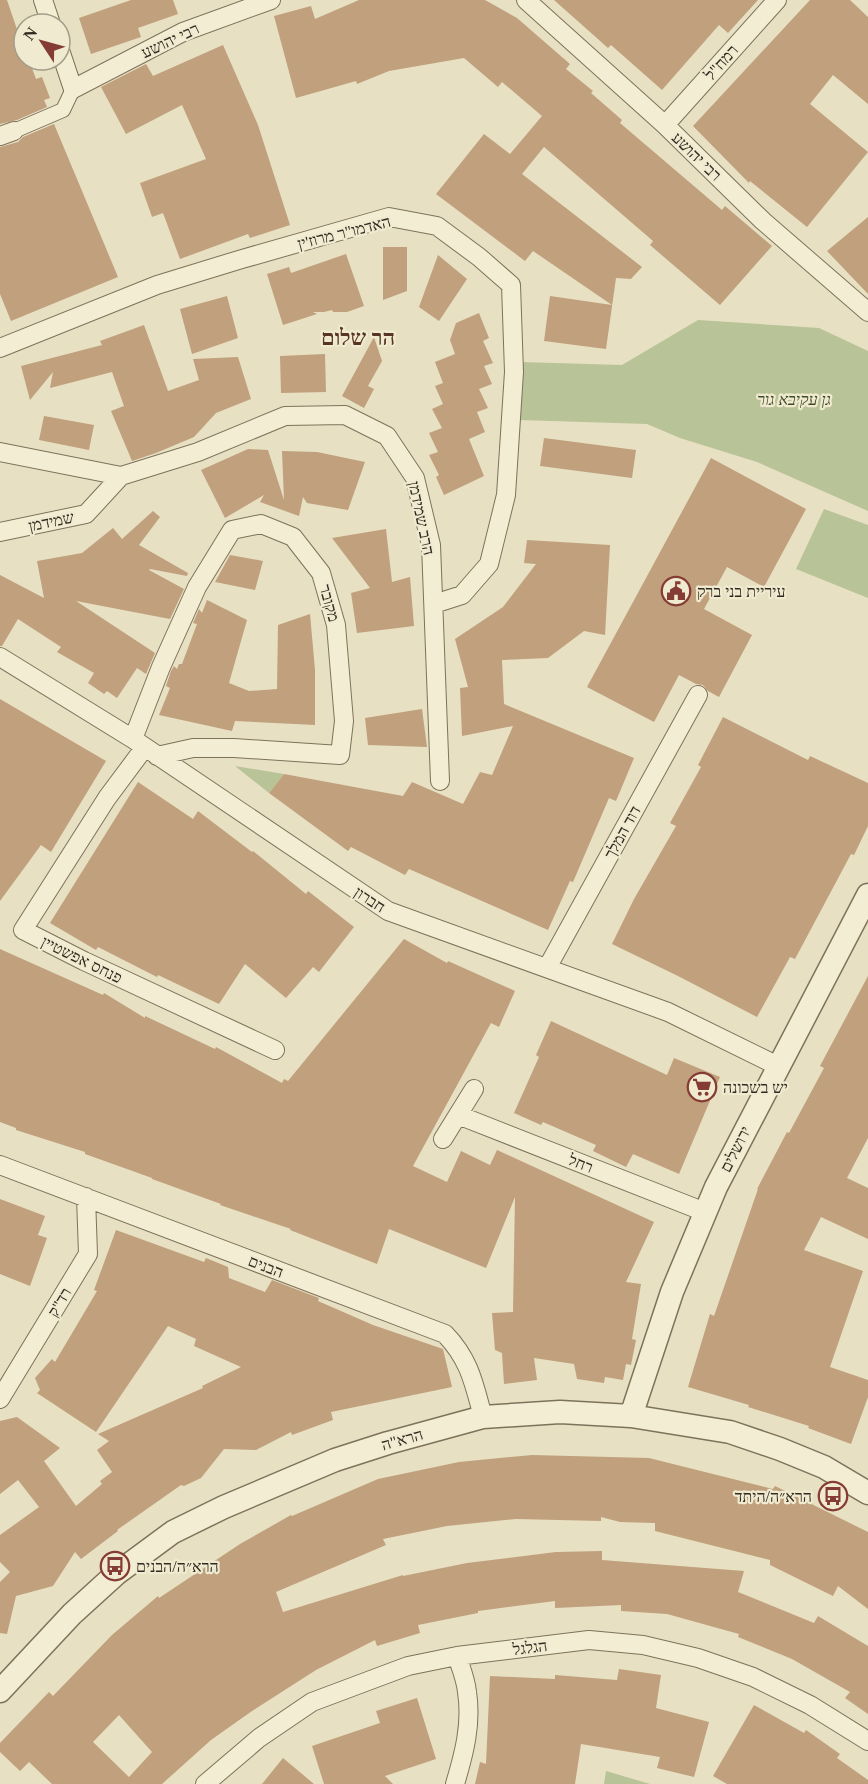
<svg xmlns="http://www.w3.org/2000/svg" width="868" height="1784" font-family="'Times New Roman',Heebo,serif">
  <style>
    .green { fill: #b9c398 }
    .building { fill: #c0a07d; fill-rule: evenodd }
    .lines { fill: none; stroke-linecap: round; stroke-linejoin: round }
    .pedestrian-casing { stroke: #7e725c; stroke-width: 16 }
    .minor-casing { stroke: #7e725c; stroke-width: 20 }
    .tertiary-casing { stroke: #7e725c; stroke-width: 25 }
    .pedestrian { stroke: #f3edd4; stroke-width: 14 }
    .minor { stroke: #f3edd4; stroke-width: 18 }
    .tertiary { stroke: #f3edd4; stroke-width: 22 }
    .labels { text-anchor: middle; stroke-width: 4.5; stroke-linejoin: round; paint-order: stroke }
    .street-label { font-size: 16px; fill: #30291e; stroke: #f0ead0 }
    .park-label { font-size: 16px; font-style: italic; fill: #3d4a27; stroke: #f0ead0 }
    .poi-label { font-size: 16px; fill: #30291e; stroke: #f0ead0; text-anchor: start }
    .district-label { font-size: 22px; font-weight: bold; fill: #573423; stroke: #f0ead0 }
  </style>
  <rect width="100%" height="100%" fill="#e7e0c2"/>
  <path class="green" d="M698,320l121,8 49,23v160l-111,-49 -77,-24 -33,-14 -127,-4v-58l102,3z
    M824,509l44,16v73l-72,-29z
    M235,766l49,8 -15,19z
    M606,1771l44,13h-46z"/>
  <path class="building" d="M0,0h7l17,50v10h5l7,19 6,-2 8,21 -6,2 3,7 -30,13 -17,4z
    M131,0h42l5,14 -40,14 3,9 -50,17 -12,-36z
    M359,0h126l32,18 53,46 -4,5 27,22 -2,2 31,27 -2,3 102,87 3,-4 47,40 -52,59 -70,-60 3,-4 -109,-94 -22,27 120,93 -11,12 -15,-1 -10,71 -62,-8 6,-45 62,9 -79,-54 -8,10 -89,-67 48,-60 26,20 32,-38 -40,-34 -4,5 -34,-29 -75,13 -32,13 -1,-3 -60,17 -22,-82 37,-10 4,13z
    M554,0h204l-30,33 -9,-8 -57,65 -51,-45 -3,3z
    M810,0h40l18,17v87l-35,-29 -23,29 58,48 -61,75 -57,-46 -1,2 -56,-57z
    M223,45l35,80 32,100 -40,13 -2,-4 -68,25 -17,-46 -11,4 -12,-34 66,-24 -24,-54 -56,29 -25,-47 45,-23 7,12z
    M54,124l64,153 -107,44 -11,-27v-147l18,-5 5,-5z
    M868,217v77l-41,-43z
    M383,247h24v44l-24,9z
    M346,254l18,52 -17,6h-14l-1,-2 -8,2h-11l4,2 -34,11 -16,-51 22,-7 2,6z
    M438,255l29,24 -28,42 -20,-14z
    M227,296l11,42 -46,16 -12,-45z
    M479,313l10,25 -6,3 10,22 -9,3 8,18 -13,5 9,19 -11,4 8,20 -16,7 15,37 -40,19 -8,-18 3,-2 -10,-20 9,-3 -9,-19 13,-5 -10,-19 11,-5 -8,-18 8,-3 -8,-21 20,-8 -5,-14 6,-17z
    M144,325l24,66 31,-11 -6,-21 45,-2 13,42 -35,14 -22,24 -38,16 -24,8 -21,-50 13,-5 -12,-34 -62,16 3,-16 -23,28 -9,-34 81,-21 -2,-4z
    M374,337l8,24 -14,25 6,3 -10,19 -22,-12z
    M325,354l1,38 -45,1 -1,-37z
    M44,416l50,9 -5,25 -50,-10z
    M544,438l92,12 -4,28 -92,-12z
    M248,449l20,1 16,50 -2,-49 35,1 48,10 -17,48 -41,-7 -4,-6 -4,19 -39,-14 4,-7 -39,23 -24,-48z
    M711,458l95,51 -42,78 -37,-20 -23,42 48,26 -33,62 -11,-6 -5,-6 -7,-1 -17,-9 -25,47 -67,-35z
    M153,511l7,6 -21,28 49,28 -1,3 -37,-7 -1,1 35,19 -14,30 -94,-18 79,52 -9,21 -9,-6 -20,30 -10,-7 -3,3 -16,-11 6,-10 -37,-21 4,-5 -43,-28 -16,27h-2v-71l44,23 -7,-37 45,-8 31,-25 9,11z
    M386,529l6,53 18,-5 4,49 -57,7 -6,-40 19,-5 -38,-50z
    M527,540l83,5 -5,90 -21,-4 -36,27 -46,2 2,44 130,54 -18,43 -7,-3 -36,84 -3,-1 -22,49 -139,-61 -4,6 -54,-28 -3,4 -79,-58 15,-19 119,22 9,-14 51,22 17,-32 12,3 21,-49 -51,10 -2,-48 8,-1 -13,-48 48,-32 33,-43 -12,-1z
    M230,555l33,6 -8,29 -40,-8z
    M207,600l40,20 -18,63 20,8 28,-2 1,-64 32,-11 5,56v55l-80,-4 -3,10 -73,-16 11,-27 -4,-2 5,-15 3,-5 3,3 2,-5h3l15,-40 -4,-1 6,-14 3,4z
    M0,699l106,62 -55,91 -10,-7 -41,56z
    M422,709l5,38 -59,-2 -3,-27z
    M723,717l85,43 2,-4 58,27v43l-14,29 -3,-1 -56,105 -5,-2 -33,60 -79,-41 -66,-32 22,-45 42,-73 -6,-3 31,-56 -3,-2z
    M138,782l55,37 5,-8 54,41 1,-1 53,43 2,-3 46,36 -35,45 -6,-5 -27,31 -41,-34 -26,40 -61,-29 -1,2 -59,-30 -2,3 -46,-27z
    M404,939l43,24 1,-2 67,30 -16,36 -8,-4 -78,143 34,16 14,-31 29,14 7,-15 157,72 -28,60 15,2 -9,55 4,1 -5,25 -5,-1 -3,16 -18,-3 -1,6 -27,-4 -3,-15 -40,-6 3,22 -33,4 -2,-31 -7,-3 -3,-37 21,-1 2,-115 -29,71 -97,-39 -12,35 -87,-34 1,-1 -71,-24 1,-1 -69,-25v-1l-67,-24v-2l-69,-22v-2l-16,-6v-173l103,46 1,-2 41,25v-2l70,33 1,-2 66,36 2,-4 4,2z
    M868,976v162l-21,40 21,10v51l-47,-22 -17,33 59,21 -33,96 38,13v17l-17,47 -43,-16 1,-2 -61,-19 1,-2 -61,-18 22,-73 4,2 44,-127h-1l30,-57 2,1 35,-65 -4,-2z
    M551,1021l116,54 7,-17 46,19 -41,97 -46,-20 -7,13 -33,-16 3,-6 -53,-23 -2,3 -27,-12 25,-56 -3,-2z
    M0,1199l45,17 -7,19 9,3 -17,48 -30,-12z
    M116,1230l88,32 2,-4 22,9 1,11 36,14 7,-12 47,18 -1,3 55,24 70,24 9,38 -121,25 2,8 -41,15 -1,-3 -35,18 -32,-1 -23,29 -17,8 -3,-1 -64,45 1,1 -37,28 -6,-7 -22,34 -37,10 -9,38 -7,-1v-51l10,-10 -10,-10v-27l39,-28 -21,-27 -18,14v-73l17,-4 43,31 -16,13 32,45 26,-22 -2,-3 12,-9 -15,-22 12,-9 -11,-7 105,-46 -1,-2 39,-19 -47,-21 2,-7 -28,-13 -72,106 -59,-39 3,-3 -5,-12 17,-19 3,3 42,-71 -3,-1z
    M532,1455l117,3 124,31 2,-3 93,46v77l-30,-23 -5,10 -63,-31v-5l-115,-29v-8l-35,-1 -19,-5v4l-85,-2 -69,7 -64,13 3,6 -110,47 7,20 120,-37v1l64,-13 89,-11 46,-1v9l142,11 -6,21 76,31 4,-7 50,30v68l-23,-16 5,-6 -58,-33 -54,-22 1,-3 -72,-20 -46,-3v-6l-66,3v-7l-77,10v2l-60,12 2,8 -43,13 -2,-6 -59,30 -64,41 -41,29 -49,44h-110l-23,-22 -9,9 -20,-19v-9l49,-51 4,4 59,-61 46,-39 1,2 81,-54 51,-29 1,1 86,-37 81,-17zM119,1715l33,37 -23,25 -36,-35z
    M619,1669l42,6 -5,33 53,14 -15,55 -37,-9 3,-11 -79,-13 -6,40h-100l5,-22 6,2 4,-88 65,3v-4l62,5z
    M417,1698l19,61 -51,17 8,8h-69l-12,-38 68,-23 -4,-12z
    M754,1705l50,28 2,-3 34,24 -3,4 31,22v4h-141l-14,-8z
    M283,1758l31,26h-52z"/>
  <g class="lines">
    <g class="pedestrian-casing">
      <path id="pedestrian" d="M14,131l49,-21 10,-21"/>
    </g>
    <g class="minor-casing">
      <path id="minor" d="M43,0l8,24
        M526,0l139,125 98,96 105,91
        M60,50l13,39 110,-57 88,-32
        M665,125l112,-125
        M0,136l14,-5
        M0,348l157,-63 85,-26 147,-42 48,9 42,31 32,28 3,87 -8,123 -17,69 -27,31 -28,9
        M0,452l121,24 77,-24 87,-36 60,-1 42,21 28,42 16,67 9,236
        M0,532l86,-18 35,-38
        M0,657l133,82 255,172 280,101 110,54
        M133,739l28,-72 36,-80 35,-57 29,-6 32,13 28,36 15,52 8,96 -4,34 -106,-7h-41l-36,8
        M145,747l-38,51 -84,132 61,31 191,89
        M547,968l151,-273
        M458,1115l247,97
        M443,1139l31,-50
        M0,1165l445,169c25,26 29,50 38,83
        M0,1399l88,-145 -2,-57
        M205,1784l54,-46 53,-36 96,-36 49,-10 132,-16 54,5 55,13 55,19 57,28 58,36
        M455,1784c9,-30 17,-60 12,-92 -1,-12 -6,-24 -10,-36"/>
    </g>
    <g class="tertiary-casing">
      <path id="tertiary" d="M631,1416l41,-124 44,-105 152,-292
        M0,1691l72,-77 44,-40 57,-42 51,-25 111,-47 53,-17 95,-26 77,-5 71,4 99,16 50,17 44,18 44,26"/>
    </g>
    <use href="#pedestrian" class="pedestrian"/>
    <use href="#minor" class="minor"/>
    <use href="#tertiary" class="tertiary"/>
  </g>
  <defs>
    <g id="civic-ring" transform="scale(1.5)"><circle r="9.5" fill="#f0ead0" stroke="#853c34" stroke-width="1.5"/><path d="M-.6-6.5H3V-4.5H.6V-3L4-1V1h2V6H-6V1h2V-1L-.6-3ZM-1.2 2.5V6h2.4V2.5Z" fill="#853c34"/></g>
    <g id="supermarket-ring" transform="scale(1.5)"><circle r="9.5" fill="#f0ead0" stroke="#853c34" stroke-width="1.5"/><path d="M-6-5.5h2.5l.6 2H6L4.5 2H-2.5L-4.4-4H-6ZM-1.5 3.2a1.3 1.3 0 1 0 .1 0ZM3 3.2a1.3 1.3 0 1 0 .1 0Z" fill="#853c34"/></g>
    <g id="bus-ring" transform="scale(1.5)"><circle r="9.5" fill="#f0ead0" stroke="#853c34" stroke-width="1.5"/><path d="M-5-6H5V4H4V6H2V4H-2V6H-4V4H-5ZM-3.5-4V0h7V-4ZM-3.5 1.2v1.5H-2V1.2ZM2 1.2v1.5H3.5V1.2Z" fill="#853c34"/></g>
  </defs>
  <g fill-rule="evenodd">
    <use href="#civic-ring" x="676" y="591"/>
    <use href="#supermarket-ring" x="702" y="1087"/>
    <use href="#bus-ring" x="833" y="1496"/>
    <use href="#bus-ring" x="115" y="1566"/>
  </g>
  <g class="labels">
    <g class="street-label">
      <text transform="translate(170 40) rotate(-25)" y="6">רבי יהושע</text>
      <text transform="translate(721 62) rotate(-48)" y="6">רמח"ל</text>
      <text transform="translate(697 156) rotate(44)" y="6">רבי יהושע</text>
      <text transform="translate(344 232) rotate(-14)" y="6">האדמו"ר מרוז'ין</text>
      <text transform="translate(422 518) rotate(78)" y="6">הרב שמידמן</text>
      <text transform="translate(51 521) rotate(-12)" y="6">שמידמן</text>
      <text transform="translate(330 603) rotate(75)" y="6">מקובר</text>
      <text transform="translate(622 832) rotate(-61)" y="6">דוד המלך</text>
      <text transform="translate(370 899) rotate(33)" y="6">חברון</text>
      <text transform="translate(82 959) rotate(26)" y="6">פנחס אפשטיין</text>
      <text transform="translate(735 1149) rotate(-63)" y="6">ירושלים</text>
      <text transform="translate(581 1163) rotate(22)" y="6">רחל</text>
      <text transform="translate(266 1266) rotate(21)" y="6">הבנים</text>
      <text transform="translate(59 1302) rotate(-59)" y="6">רד"ק</text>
      <text transform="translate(402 1439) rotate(-16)" y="6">הרא"ה</text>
      <text transform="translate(530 1647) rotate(-7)" y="6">הגלגל</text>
    </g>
    <g class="park-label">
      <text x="794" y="405">גן עקיבא גור</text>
    </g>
    <g class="poi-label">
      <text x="697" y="597">עיריית בני ברק</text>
      <text x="723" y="1093">יש בשכונה</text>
      <text x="812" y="1502" text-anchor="end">הרא״ה/היתד</text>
      <text x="136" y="1572">הרא״ה/הבנים</text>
    </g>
    <g class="district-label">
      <text x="358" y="345">הר שלום</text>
    </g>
  </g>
  <g transform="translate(42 42) rotate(306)"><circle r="28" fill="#f0ead0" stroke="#a39d89" stroke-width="1.5"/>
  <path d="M0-4.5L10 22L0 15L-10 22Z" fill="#853c34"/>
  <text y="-9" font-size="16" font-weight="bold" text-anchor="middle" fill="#30291e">N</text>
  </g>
</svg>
